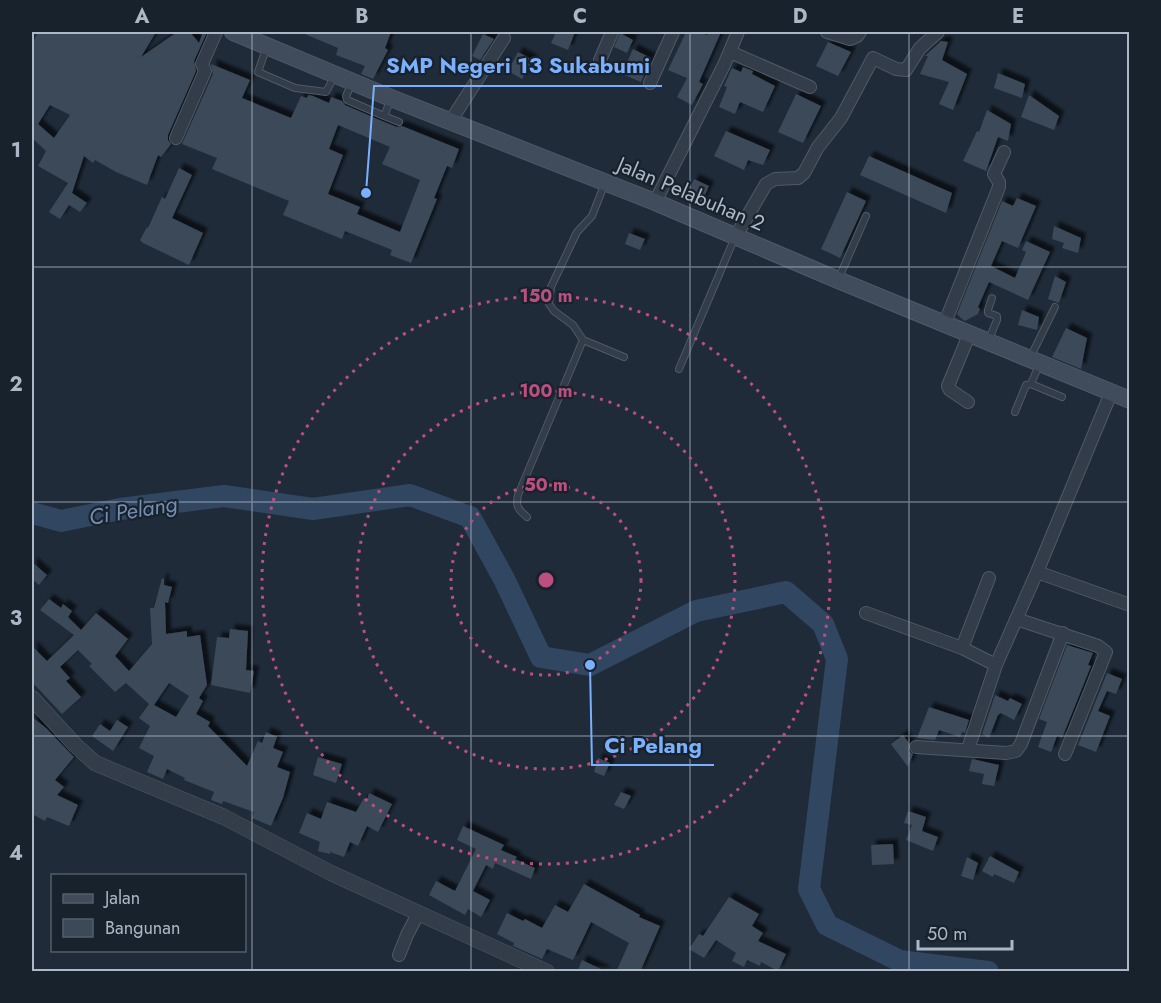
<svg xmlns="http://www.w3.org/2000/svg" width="1161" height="1003" font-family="Jost,sans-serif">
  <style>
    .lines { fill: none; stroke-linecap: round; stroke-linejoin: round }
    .river { stroke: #314661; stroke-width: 22 }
    .building { fill: #3b4959; fill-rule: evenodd; filter: url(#shadow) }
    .service-casing { stroke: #505a67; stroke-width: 8 }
    .minor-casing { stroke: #505a67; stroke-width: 14 }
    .tertiary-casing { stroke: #505a67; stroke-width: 16 }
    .secondary-casing { stroke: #505a67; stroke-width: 18 }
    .service { stroke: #333c49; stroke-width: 6 }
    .minor { stroke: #333c49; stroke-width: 12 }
    .tertiary { stroke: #333c49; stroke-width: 15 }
    .secondary { stroke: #404b5c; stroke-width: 16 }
    .grid { fill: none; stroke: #adb7c6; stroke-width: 1.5; stroke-opacity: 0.55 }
    .ring { fill: none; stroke: #bb5080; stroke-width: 3; stroke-dasharray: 3 6 }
    .labels { text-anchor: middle; stroke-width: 4.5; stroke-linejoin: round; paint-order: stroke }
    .street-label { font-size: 21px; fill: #adb7c6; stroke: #18222d }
    .water-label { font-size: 22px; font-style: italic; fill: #738eb0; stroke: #18222d }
    .centre { fill: #bb5080; stroke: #18222d; stroke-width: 3 }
    .ring-label { font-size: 18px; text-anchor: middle; font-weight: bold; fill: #bb5080; stroke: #18222d; stroke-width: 4.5; stroke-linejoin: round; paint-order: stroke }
    .leader { fill: none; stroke: #7ab0fe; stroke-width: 2 }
    .callout-dot { fill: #7ab0fe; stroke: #18222d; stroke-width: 2 }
    .callout-label { font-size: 22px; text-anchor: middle; font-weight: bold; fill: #7ab0fe; stroke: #18222d; stroke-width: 4.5; stroke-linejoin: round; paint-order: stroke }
    .neatline { fill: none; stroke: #adb7c6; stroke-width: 2 }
    .grid-label { font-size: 20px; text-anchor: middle; font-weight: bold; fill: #adb7c6 }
  </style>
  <defs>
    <filter id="shadow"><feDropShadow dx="5" dy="-5" stdDeviation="1.5" flood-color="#0009"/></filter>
  </defs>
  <rect width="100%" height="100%" fill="#1f2b39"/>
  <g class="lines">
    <path class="river" d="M32,513l29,8 59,-12 104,-13 89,13 97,-14 60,22 34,62 37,78 49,8 106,-54 90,-19 37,32 14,35 -28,230 18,36 73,36 88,11"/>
  </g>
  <path class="building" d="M38,32h118l-15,25 36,-25h13l9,11 4,-11h4l-13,29 2,10 -28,64v5l3,4 -10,13 -3,-2 -11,30 -31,-13 -21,-12 -2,3 -9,-7 -12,37 15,10 -7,9 -11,-7 -9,14 -11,-7 19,-29 -30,-17 8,-15 -14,-13v-94zM50,105l20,10 -16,23 -16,-14z
    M300,32h91l-6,16 3,2 -15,29 -12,-5 4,-8 -29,-11 2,-7z
    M556,32h19l-7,18 -17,-7z
    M686,32h13l8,3 2,-3h12l-22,50 4,2 -11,21 -15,-8 10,-19 -19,-8z
    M620,33l13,7 -6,13 -13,-6z
    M483,34l11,5 -14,21 -8,-4z
    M941,41l7,1 -6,18 25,14 -14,36 -14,-6 10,-22 -29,-8 8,-18h-3z
    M828,42l23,10 -13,24 -22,-10z
    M633,49l18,9 -10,24 -19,-8z
    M518,52l15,8 -11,19 -14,-8z
    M211,64l39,16 -8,18 49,20 10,-22 6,2 1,-3 5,1 16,7 2,-6 11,4 3,4 37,16 15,6 5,-1 57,23 -7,19 -5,-2 -13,32 3,1 -26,64 -21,-8 2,-5 -47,-19 -3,8 -59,-24 6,-14 -77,-32 5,-11 -35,-14 31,-70zM338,125l52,22 -8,17 38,16 -20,52 -43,-18 3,-7 -32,-13 15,-39 -14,-6z
    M743,67l10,4 -1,3 23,12 -12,26 -23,-10 -5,12 -16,-7 8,-20 -3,-1 8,-18 9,4z
    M998,73l27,11 -3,14 -28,-10z
    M796,94l25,12 -18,37 -25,-11z
    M1029,95l30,21 -5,14 -33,-13z
    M987,110l24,14 -3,17 -10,-4 -12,34 -23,-10 14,-30 2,1z
    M726,131l44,19 -7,15 -15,-5 -4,10 -30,-14z
    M869,156l83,37 -6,20 -86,-38z
    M179,168l13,7 -20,43 31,15 -14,32 -46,-22 -3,-3 7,-13 1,1 14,-31 3,2z
    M694,179l15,7 -8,18 -15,-7z
    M847,192l19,9 -26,57 -19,-9z
    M1017,198l19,8 -18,42 -16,-7 -11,25 24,12 11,-26 -4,-2 4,-9 24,11 -22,48 -39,-18 -11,25 2,2 -2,5 -13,7 -3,-2 -5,-5 45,-113 11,5z
    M1054,226l27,12 -3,15 -16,-5 2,-5 -12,-4z
    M629,233l16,6 -5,11 -15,-6z
    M1055,276l11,6 -7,21 -11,-4z
    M1022,310l17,7 -2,13 -19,-5z
    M1066,328l21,10 -6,31 -29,-12z
    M32,562l15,13 -8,10 -7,-6z
    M162,578l2,1v6l8,2 -4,16 -3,-1 1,32 21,-3v6l13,-2 7,50 -8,13 4,3 -7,13 14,8 -2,4 39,40 11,-25 4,2 4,-11 11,5 -4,11 10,4 -6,15 13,5 -7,26 -12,28 -19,-8 2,-6 -31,-11 -1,3 -11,-4 3,-8 -30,-12 1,-2 -18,-9 -4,10 -16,-7 7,-16 -15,-8 11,-22 -11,-8 10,-14 -23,-21 -11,9 -26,-26 3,-2 -14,-14 -18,17 10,11 -4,3 15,16 -19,17 -30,-32v-36l15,15 27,-26 -34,-25 9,-11 12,9 2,-4 9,7 -4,6 13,13 15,-17 32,26 -13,17 14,15 23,-27 -2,-36h4zM169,683l20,13 -13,21 -22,-12z
    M230,629l18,2 -2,39 8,1 -4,22 -39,-8 6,-48 12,1z
    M1067,645l26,8 -5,12 3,1 -29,72 -5,-2 -6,16 -13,-5 9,-25 -8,-3z
    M1107,673l15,6 -6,15 -9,-3 -9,20 12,5 -14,36 -18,-7z
    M995,695l13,6 2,-3 12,6 -8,16 -13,-7 -3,2 -9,23 -7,-4z
    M929,707l40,13 -4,13 -3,-1 -2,5 -21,-7 -4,10 -18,-2z
    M32,717l14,11 28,29 -19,23 9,7 -7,8 21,10 -9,21 -22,-9 -2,4 -13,-7z
    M117,720l11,7 -15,24 -21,-15 8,-12 10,7z
    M903,735l6,8v8l4,3 -5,13 -17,-23z
    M318,757l24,7 -6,19 -23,-8z
    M598,758l12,5 -6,13 -10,-4z
    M972,759l27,6 -5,21 -12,-2 2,-10 -15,-3z
    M621,792l10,4 -7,13 -10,-4z
    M369,793l23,11 -14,28 -11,-6 -9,20 -8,-4 -6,15 -14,-5v2l-12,-3 2,-9 -21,-9 8,-20 14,6 6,-17 29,10 8,-14 3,2z
    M908,811l18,6 -4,14 16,6 -5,14 -27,-11 6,-15 -8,-2z
    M463,826l41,19 -3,5 16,7 -2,2 20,9 -4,11 -36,-16 -2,6 -7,-4 -13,26 17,9 -9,17 -13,-8 -3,6 -36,-20 7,-14 19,10 21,-42 -19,-9z
    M893,844l1,20 -22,1 -1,-20z
    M990,856l29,16 -5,11 -20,-9 -1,3 -11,-6z
    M967,857l11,6 -5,17 -12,-4z
    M584,884l56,31 -1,2 21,9 -20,46h-24l13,-29 -38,-21 -18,38 -26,-11 -5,10 -29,-13 1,-3 -17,-9 10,-21 16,8 2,-2 17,9 13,-23 13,7z
    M729,897l30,17 -7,12 11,7 -5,8 28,13 -8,17 -17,-9 -1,4 -13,-6 -3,7 -12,-6 4,-8 -20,-13 -12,18 -15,-9 10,-15 4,2z
    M582,960l25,12h-30z"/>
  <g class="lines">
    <g class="service-casing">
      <path id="service" d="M266,49l-8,23 37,16 31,4 9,-17
        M352,83l-6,13 1,4 37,16 7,-17
        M384,116l15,6
        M605,183l-13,33 -15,16 -26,55 -2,17 5,7 19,14 10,15 41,17
        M838,280l28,-64
        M989,339l8,-19v-4l-9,-3v-3l4,-12
        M1031,356l24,-49
        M679,369l56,-132
        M1031,384l31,13
        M1015,412l11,-27 5,-1 8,-19
        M527,517c-8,-7 -12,-10 -9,-22l65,-155"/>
    </g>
    <g class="minor-casing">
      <path id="minor" d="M827,32l23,7 7,-3 3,-4
        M730,52l80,35
        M600,60l12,-28
        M650,83l23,-51
        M450,122l54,-84
        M176,138l29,-67 -3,-7 14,-32
        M655,202l69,-137 14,-33
        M736,236l30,-52 9,-5 23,-1 6,-5 14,-26 23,-29 32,-60 23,11 10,1 14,-22 18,-16
        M944,325l55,-138v-5l-5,-8 10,-22
        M968,402l-18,-12 -2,-4 21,-51
        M1037,572l93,33
        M866,613l96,35 34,17 41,-93 74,-179
        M1016,619l82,27 8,6 -41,102
        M962,648l27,-70
        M916,747l90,6 10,-2 5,-7 42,-111
        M968,749l28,-84
        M399,955l8,-20 11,-21"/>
    </g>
    <g class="tertiary-casing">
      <path id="tertiary" d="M32,698l43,47 20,18 129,54 107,56 216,99"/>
    </g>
    <g class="secondary-casing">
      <path id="secondary" d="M233,32l158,66 264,104 183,78 292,120"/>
    </g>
    <use href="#service" class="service"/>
    <use href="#minor" class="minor"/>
    <use href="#tertiary" class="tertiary"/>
    <use href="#secondary" class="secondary"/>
  </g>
  <path class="grid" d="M252,32v940M471,32v940M690,32v940M909,32v940M32,267h1098M32,502h1098M32,736h1098"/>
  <g class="ring">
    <circle cx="546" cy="580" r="95"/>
    <circle cx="546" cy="580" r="189"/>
    <circle cx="546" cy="580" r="284"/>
  </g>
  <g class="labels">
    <g class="street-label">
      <text transform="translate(691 194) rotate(23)" y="7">Jalan Pelabuhan 2</text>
    </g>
    <g class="water-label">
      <text transform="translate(133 510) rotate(-9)" y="8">Ci Pelang</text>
    </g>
  </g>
  <circle cx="546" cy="580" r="9" class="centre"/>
  <g class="ring-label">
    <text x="546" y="302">150 m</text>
    <text x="546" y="397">100 m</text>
    <text x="546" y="491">50 m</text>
  </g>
  <path class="leader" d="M366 193L374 86H662M590 665L592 765H714"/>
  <g class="callout-dot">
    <circle cx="366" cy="193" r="6"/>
    <circle cx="590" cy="665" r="6"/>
  </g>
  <g class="callout-label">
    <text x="518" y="73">SMP Negeri 13 Sukabumi</text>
    <text x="653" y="753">Ci Pelang</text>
  </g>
  <rect width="1161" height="1003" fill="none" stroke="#18222d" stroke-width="66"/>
  <rect x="51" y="874" width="195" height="78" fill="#18222d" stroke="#545e6a" stroke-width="1.5"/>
  <rect x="63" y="894" width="30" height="9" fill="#404b5c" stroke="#545e6a" stroke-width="1.5"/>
  <text x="105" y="904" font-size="18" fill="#adb7c6">Jalan</text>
  <rect x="63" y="919" width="30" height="18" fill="#3b4959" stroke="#545e6a" stroke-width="1.5"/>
  <text x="105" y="934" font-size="18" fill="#adb7c6">Bangunan</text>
  <path d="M918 940v9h94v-9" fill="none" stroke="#adb7c6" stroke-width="3"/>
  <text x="927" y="940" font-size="18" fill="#adb7c6" stroke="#18222d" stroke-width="4.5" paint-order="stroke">50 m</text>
  <rect x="33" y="33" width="1095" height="937" class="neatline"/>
  <g class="grid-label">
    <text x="142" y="23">A</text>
    <text x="362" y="23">B</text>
    <text x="580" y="23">C</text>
    <text x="800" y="23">D</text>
    <text x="1018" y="23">E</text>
    <text x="16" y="157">1</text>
    <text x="16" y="391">2</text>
    <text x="16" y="625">3</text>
    <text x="16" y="860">4</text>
  </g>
</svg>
